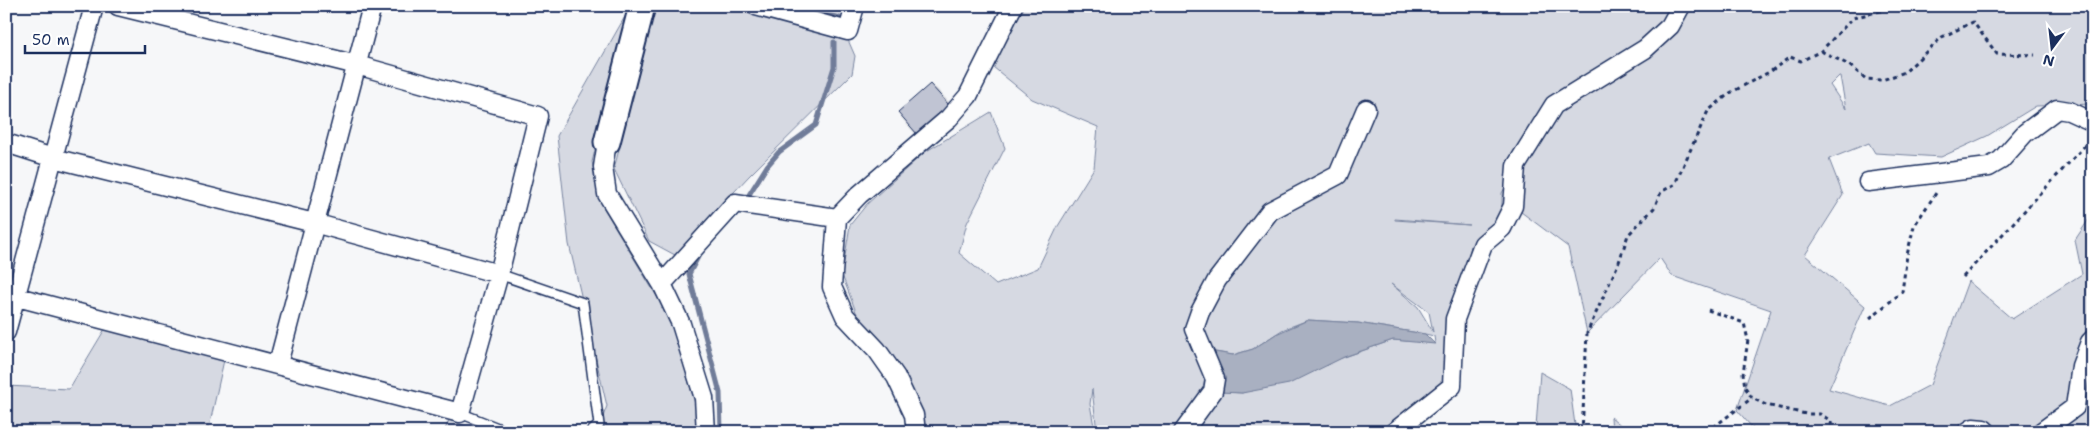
<svg xmlns="http://www.w3.org/2000/svg" width="2099" height="438" font-family="'Shantell Sans',sans-serif">
  <style>
    .green { fill: #d6d9e2; stroke: #7884a0; fill-rule: evenodd }
    .water { fill: #a9b0c1; stroke: #707c99 }
    .lines { fill: none; stroke-linecap: round; stroke-linejoin: round }
    .stream { stroke: #707c99; stroke-width: 5 }
    .building { fill: #c0c4d3; stroke: #1b2f5e; filter: url(#shadow) }
    .lane-casing { stroke: #1b2f5e; stroke-width: 12 }
    .street-casing { stroke: #1b2f5e; stroke-width: 21 }
    .secondary-casing { stroke: #1b2f5e; stroke-width: 29 }
    .path { stroke: #1b2f5e; stroke-width: 3; stroke-dasharray: 4 4; stroke-linecap: butt }
    .lane { stroke: #fff; stroke-width: 9 }
    .street { stroke: #fff; stroke-width: 18 }
    .secondary { stroke: #fff; stroke-width: 25 }
  </style>
  <defs>
    <filter id="shadow"><feDropShadow dx="4.5" dy="4.5" stdDeviation="1" flood-color="#0004"/></filter>
  </defs>
  <rect width="100%" height="100%" fill="#f6f7f9"/>
  <filter id="ink" filterUnits="userSpaceOnUse"><feTurbulence type="fractalNoise" baseFrequency=".02" numOctaves="2"/><feDisplacementMap in="SourceGraphic" scale="10" xChannelSelector="R" yChannelSelector="G"/><feConvolveMatrix kernelMatrix="1 2 1 2 8 2 1 2 1" color-interpolation-filters="sRGB"/></filter>
  <g filter="url(#ink)">
    <path class="green" d="M631,6h1l-40,156 11,45 68,113 27,94 -2,18h-99l10,-26 -38,-162 -12,-108z
      M655,6h198l-8,27 10,23 -3,18 -103,102 -74,79 -26,-14 -35,-72z
      M1026,6h1067v98l-57,2 -49,30 -46,21 -66,-4 -6,-10 -40,16 14,36 -38,60 60,51 -36,83 61,17 40,-21 38,-104 44,38 70,-45 -7,-34 18,-27v219h-337l-19,-22 34,-100 -99,-34 -12,-18 -73,75 -19,-86 -55,-41 3,-38 -14,25v35l-31,17 -10,60 -9,74 -73,53h-196l30,-41 29,2 151,-53 42,3 -1,-7 -9,-2 -67,-11 -50,-3 -26,10 -29,19 -20,6 -30,-5 12,29 -33,53h-85l-5,-43 -2,15 5,28h-171l-1,-19 -26,-48 -36,-40 -19,-50 8,-50 17,-21 58,-52 66,-40 14,36 -38,75 -8,30 37,32 42,-17 20,-42 36,-58 4,-41 -66,-28 -39,-32 22,-46zM1839,76h1l6,33 -16,-24zM1395,219l75,6 -75,-5zM1391,284l38,28 4,20 -15,-25z
      M105,329l119,31 -16,72h-202v-46l63,3z
      M1540,372l30,17 6,43h-44l4,-5z
      M1611,417l18,15h-17z
      M449,420l28,10 27,2h-60z"/>
    <path class="water" d="M1308,320l50,3 67,11 10,10 -42,-4 -49,17 -55,27 -47,9 -23,-1 -16,-42 30,5 20,-6 23,-15z"/>
    <g class="lines">
      <path class="stream" d="M795,6l44,12
        M745,201l22,-35 12,-14 37,-27 18,-58v-25
        M700,253l-11,21 31,119 1,39"/>
    </g>
    <path class="building" d="M930,84l19,21 -32,29 -19,-22z"/>
    <g class="lines">
      <g class="lane-casing">
        <path id="lane" d="M499,274l84,29 16,122 -8,7
          M460,413l48,19"/>
      </g>
      <g class="street-casing">
        <path id="street" d="M756,6l92,25 7,-25
          M607,142l-4,25 4,27 55,90 19,40 23,74 2,34
          M6,143l47,15 261,65 185,51
          M1868,182l121,-15 12,-7 24,-27 32,-24 12,2 24,11
          M837,218l-5,69 13,29 32,34 19,27 18,38 2,17
          M662,284l73,-81 102,15 22,-23 90,-77 19,-22 45,-90
          M6,294l454,119 39,-139 39,-158 -181,-51 -239,-59
          M6,332l88,-326
          M278,364l94,-358
          M1183,432l30,-41 2,-12 -21,-50 6,-17 17,-32 53,-69 68,-36 28,-66
          M1394,432l58,-46 3,-67 28,-75 19,-16 11,-22 3,-40 38,-61 91,-56 25,-23 11,-20
          M1967,432l6,-4 11,1 3,3
          M2041,432l34,-25 6,-41 9,-24 3,-3"/>
      </g>
      <g class="secondary-casing">
        <path id="secondary" d="M607,142l35,-136"/>
      </g>
      <path class="path" d="M1821,51l28,14 17,14 16,1 23,-8 37,-35 31,-15 24,32 38,1
        M1963,277l129,-139
        M1708,310l36,13 4,17 -5,33 2,14 7,11 14,7 40,9h14l11,7 1,11
        M1870,318l32,-26 5,-37 7,-29 24,-36
        M1582,432l5,-99 32,-71 9,-27 26,-27 7,-16 14,-8 33,-73 22,-18 41,-22 19,-14 11,4 20,-10 32,-33 31,-8
        M1707,432l45,-34"/>
      <use href="#lane" class="lane"/>
      <use href="#street" class="street"/>
      <use href="#secondary" class="secondary"/>
    </g>
  </g>
  <rect width="2099" height="438" fill="none" stroke="#fff" stroke-width="25"/>
  <rect x="12" y="12" width="2074" height="413" fill="none" stroke="#1b2f5e" stroke-width="2" filter="url(#ink)"/>
  <g transform="translate(2052 48) rotate(195)" stroke="#ffffff" stroke-width="4" paint-order="stroke">
  <path d="M0-4L9 19L0 12L-9 19Z" fill="#1b2f5e"/>
  <text y="-8" font-size="14" font-weight="bold" text-anchor="middle" fill="#1b2f5e">N</text>
  </g>
  <path d="M25 45v8h120v-8" fill="none" stroke="#1b2f5e" stroke-width="2.5"/>
  <text x="32" y="45" font-size="15" fill="#1b2f5e" stroke="#ffffff" stroke-width="4" paint-order="stroke">50 m</text>
</svg>
